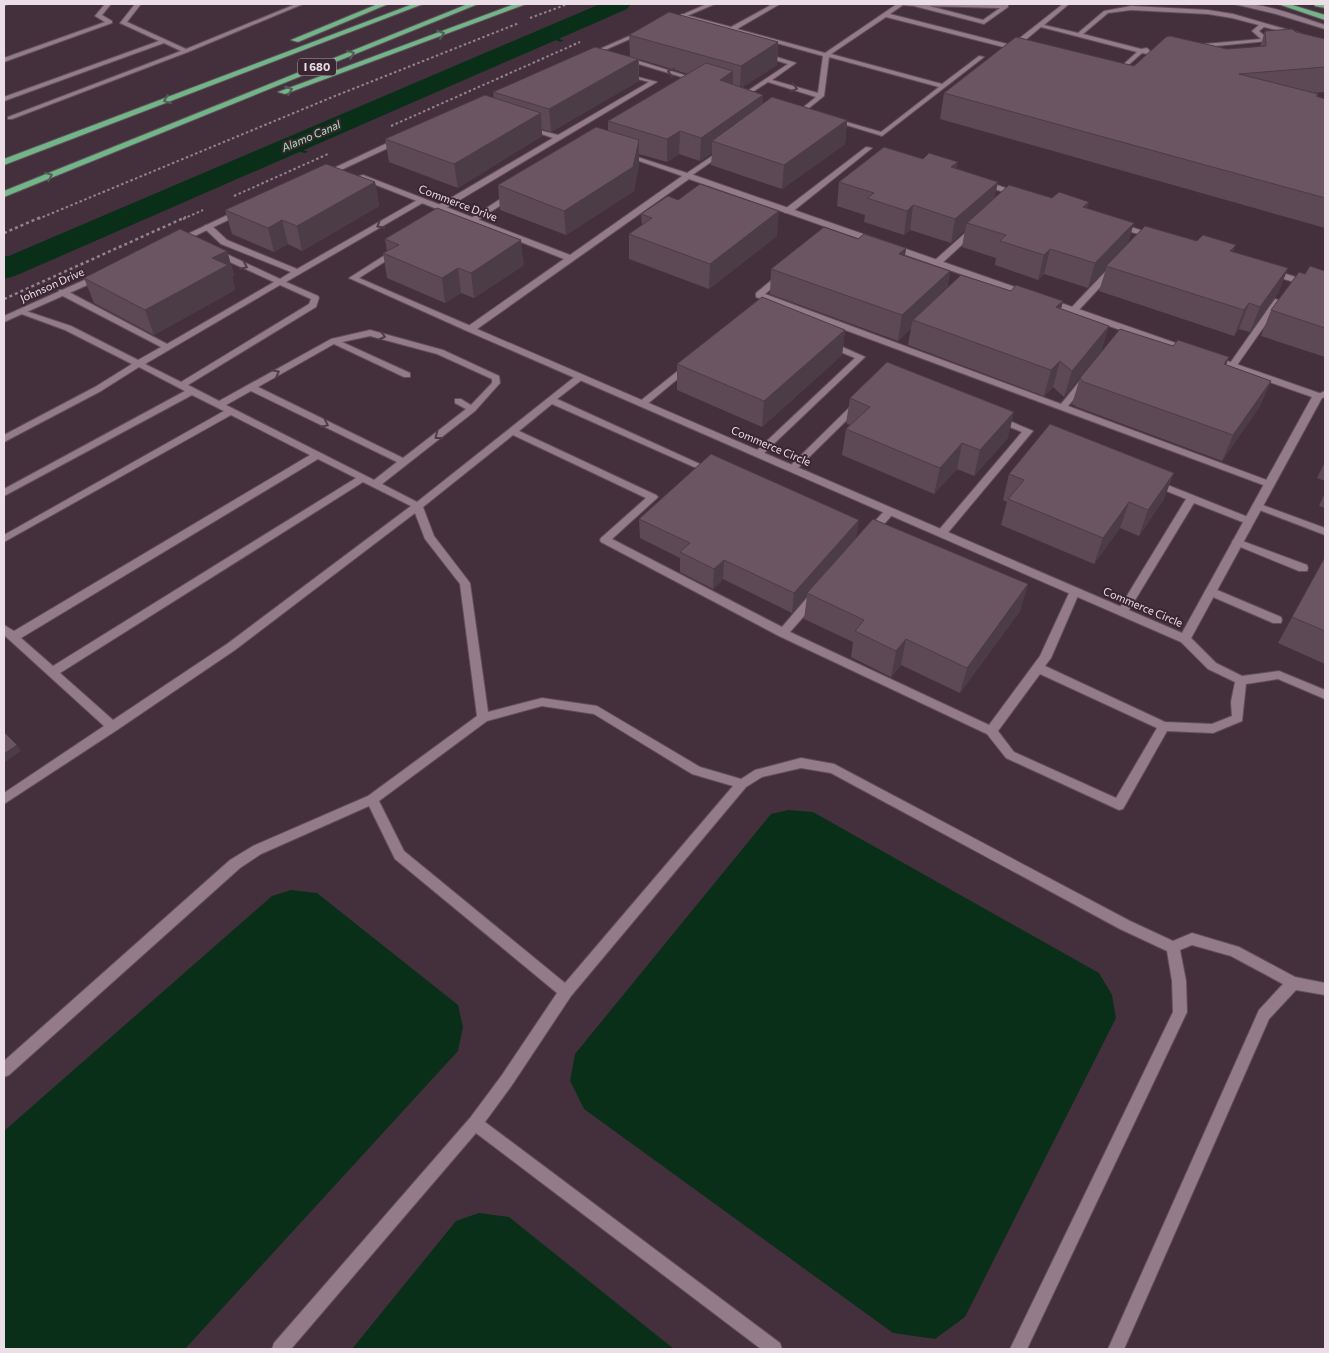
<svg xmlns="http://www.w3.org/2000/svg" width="1329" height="1353" font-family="Commissioner,sans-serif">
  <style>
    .water { fill: #0a2f19 }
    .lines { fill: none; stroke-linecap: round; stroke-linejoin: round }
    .stream { fill: #0a2f19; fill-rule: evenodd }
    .river { fill: #0a2f19; fill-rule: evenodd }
    .service-casing { stroke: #604f5a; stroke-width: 2 }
    .minor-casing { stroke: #604f5a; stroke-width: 2 }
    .tertiary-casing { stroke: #604f5a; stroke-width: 2 }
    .motorway-casing { stroke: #604f5a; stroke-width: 2 }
    .path-far1 { stroke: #94838e; stroke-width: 2; stroke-dasharray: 2.5 2.5; stroke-linecap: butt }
    .path { stroke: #94838e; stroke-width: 2.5; stroke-dasharray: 3 3; stroke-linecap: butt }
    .service { fill: #937b89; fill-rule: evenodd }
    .minor { fill: #937b89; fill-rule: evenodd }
    .tertiary { fill: #937b89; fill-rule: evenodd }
    .motorway { fill: #72b588; fill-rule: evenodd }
    .wall { fill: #5c4955 }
    .shaded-wall { fill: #4b3c45 }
    .building { fill: #6b5563; stroke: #4b3c45 }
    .oneway { stroke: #505f55 }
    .oneway2 { stroke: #503b48 }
    .labels { text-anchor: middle; stroke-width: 4; stroke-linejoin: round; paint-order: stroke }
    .shield { fill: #3a2633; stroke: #b6a7b0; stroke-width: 1 }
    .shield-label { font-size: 11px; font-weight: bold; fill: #ebdee6 }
    .far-water-label { font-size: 11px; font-style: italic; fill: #9de8b4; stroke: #3a2633 }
    .far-street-label { font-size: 11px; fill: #ebdee6; stroke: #3a2633 }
  </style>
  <rect width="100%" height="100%" fill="#44303d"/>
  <path class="water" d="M788,810l25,2 286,161 13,22 4,23 -151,299 -30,22 -42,-6 -309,-224 -14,-28 5,-27 196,-240z
    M291,890l26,3 141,112 5,22 -5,24 -273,298h-181v-218l268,-235z
    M479,1213l30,4 165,132h-322l104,-128z"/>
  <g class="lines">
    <path class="stream" d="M548,34l14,6 1,1 -3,1 -13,-6v-2z
      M288,145h4l16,7 -4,1 -16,-6z
      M4,255l15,7 1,1 -5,1 -11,-5z"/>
    <path class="river" d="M600,4h31l-4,5 -612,267 -11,3v-21z"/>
    <g class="service-casing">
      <path id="service" d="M4,4h4l-4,2z
        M105,4h6l-9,11 10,6v2l-108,39v-4l101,-36 -10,-6z
        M135,4h6l-14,18 59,27 110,-45h7l-115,48 -176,67h-4v-2l173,-66 -17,-8 -160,58v-4l155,-56 -39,-18z
        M773,4h7l-43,25 88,24 72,-49 111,1v2l-24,17 -70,-18 -11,-1 -13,9 121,31 52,-41h6l-25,21 34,8 26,-22 27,-5 77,4 25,4 66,19 26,11v4l-30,-13 -31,-8 -5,4 9,8v2l-73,7 -2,-1v-2l68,-6 -9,-8 7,-6 -27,-7 -24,-4 -77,-4 -23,3 -25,21 58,15 6,-1 3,3 17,4 -3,2 -22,-4 -25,22 -3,-2 1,-1 22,-20 -96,-25 -24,20 5,2 -3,2 -133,-34 -55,37 111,30 37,-28 5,1 -102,79 -52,-16 3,-2 48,14 58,-45 -110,-30 -5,39 -20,16h-4v-2l16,-13 -48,-15 -20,13 -5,-1 45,-30 -26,-8v-2l2,-1 32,10 -24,17 46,13 5,-37 -144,-40 3,-2 49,13zM929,6l71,2 -17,12z
        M622,57h4l74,23 -5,1 -73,-22z
        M623,73l34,9 -214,128h-6v-4l116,-68 -26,-9v-2l31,8 91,-53 -26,-7z
        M866,147l6,1 -81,65h-6v-4z
        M721,150l6,1 -39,27 -66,-23 6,-1 59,19z
        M980,181h6l36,13 -4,2 -38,-11z
        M508,194l7,2 -40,26 -7,-2z
        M419,199l7,2 -140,81 32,14 1,2 -3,9 -128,78 31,16 112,-62 39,-9 73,20 56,26 1,7 -25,28 -93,73 35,18 160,-127h6v4l-26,20 145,66 -2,2h-6l-142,-63 -33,27 137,64 2,2 -2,2 -44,40 170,88 30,-35h8l1,3 -1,3 -30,34 199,93 51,-69 30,-65 5,-4 5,4 -29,67 -6,8 120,56 47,2 20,-8 -1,-14 4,-20 -27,-13 -27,-27 -1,-3 5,-4 4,1 27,27 26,13 37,-5 46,19v9l-47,-20 -32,5 -4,37 -29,12 -46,-2 -44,78 -4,1 -113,-52 -19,-24 -208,-98 -178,-94 -1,-2 1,-2 45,-40 -133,-63 -90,72 11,29 36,47 18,129 54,-14 55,8 103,61 41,12 14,-9 46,-12 33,6 296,157 43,20 19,-8 47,14 56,30 30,6v12l-29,-5 -27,29 -145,330h-16l151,-339 24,-26 -52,-28 -39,-11 -12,5 6,31 1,31 -160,337h-17l163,-337 -1,-31 -5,-30 -47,-22 -289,-156 -30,-5 -39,9 -16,10 -175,209 -59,89 -27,37 295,221 2,6h-21l-285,-216 -185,216h-19l2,-6 196,-225 32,-43 55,-82 -162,-134 -26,-53 -108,48 -21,14 -231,207 -5,2v-16l226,-201 23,-14 115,-50 109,-80 -17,-132 -35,-45 -10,-26 -180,137 -118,80 -113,74v-11l100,-67 -100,-91v-10l10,6 296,-176 -79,-40 -227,127v-7l220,-124 -32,-16 -188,101v-7l181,-98 -46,-24 -38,24 -97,51v-7l91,-48 37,-23 -67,-34 -49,-18 1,-2h6l48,16 67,34 23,-13 -102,-53v-4h6l102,54 107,-62 -62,-28v-4h6l62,29 11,-7 -70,-28 -16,-15v-4h6l16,15 70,29zM280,285l31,14 -2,5 -128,78 -36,-18zM370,336l67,18 55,25v4l-21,22 -10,-6h-6v4l11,6 -63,49 -145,-71 76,-43 70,33h6v-4l-68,-31zM251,391l146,71 -23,18 -148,-75zM318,459l38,19 -303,188 -32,-28zM363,482l48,24 -184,138 -114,76 -53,-47zM1040,674l117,54 -41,70 -102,-46 -16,-21zM542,706l52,8 98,60 41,12 -168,197 -161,-132 -25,-50 108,-80z
        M1116,224h6l36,12 -4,2 -38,-10z
        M971,228l7,2 -38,35h-6v-4z
        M393,250l7,2 -41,26 114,49v4h-6l-118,-53z
        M1109,268l7,2 -39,42h-6v-4z
        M1267,270h6l52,16v5l-58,-17z
        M779,274l7,2 -21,18 296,110 22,-27h6v4l-21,25 204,76 2,2 -2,2h-6l-510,-189v-4z
        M1275,299l7,2 -47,67h-6l-1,-2z
        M829,341l36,16 -104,99h-6v-4l100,-94 -29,-12 -1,-2z
        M689,362l4,3 -1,2 -47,39h-6v-4z
        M1325,391v6l-7,2 -4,-3z
        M857,402l5,3 -2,2 -65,64h-6v-4l65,-64z
        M998,416l35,15 -87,104h-8l-1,-2 1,-2 84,-99 -27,-11v-4z
        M1155,480l98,39 1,2 -5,3 -4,-1 -51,-20 -68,112 -4,1 -5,-4 69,-113 -34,-14 -2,-2z
        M1257,503l68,25v7l-71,-27 -2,-2z
        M890,508l5,3 -1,2 -19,21h-8l-1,-2 1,-2 19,-21z
        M1237,539l70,26 1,3 -1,3h-8l-66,-27 -1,-2 1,-2z
        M1210,587l71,30 1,3 -1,3h-8l-67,-29 -1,-3z"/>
    </g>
    <g class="minor-casing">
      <path id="minor" d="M685,174h6l631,220 1,2 -134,246h-8l-714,-311v-4l97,-68 -208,-82 7,-2 207,80zM689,179l623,218 -130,236 -705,-304z"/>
    </g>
    <g class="tertiary-casing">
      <path id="tertiary" d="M707,4h8l-47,20 -5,-1z
        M1234,4c30,-2 63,12 91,21v4l-49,-15z
        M643,30l5,1 -59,26 -5,-1z
        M398,138l7,2 -79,37 -7,-2z
        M240,209l7,2 -67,32 -7,-2z
        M100,273l3,1v4l-99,44v-6z"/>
    </g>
    <g class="motorway-casing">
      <path id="motorway" d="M378,4h10l-90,38 -7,-2z
        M413,4h10l-419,161v-6z
        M468,4h10l-474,193v-6z
        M515,4h11l-241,90 -7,-2z
        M1278,4h11l36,11v5z
        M1314,4h11v4l-10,-2z"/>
    </g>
    <path class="path-far1" d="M530,18l38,-14
      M391,126l189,-84
      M234,196l94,-42
      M38,219l292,-121 189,-75
      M183,219l20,-9"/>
    <path class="path" d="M4,233l37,-16
      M4,299l182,-82"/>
    <use href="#service" class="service"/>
    <use href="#minor" class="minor"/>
    <use href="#tertiary" class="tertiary"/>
    <use href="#motorway" class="motorway"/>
  </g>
  <path class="wall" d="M1265,31l31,1 29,7v53l-12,1 5,1 -1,3 8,2v129l-385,-109 4,-26 190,-27 93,-17 33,-2z
    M629,35l149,7 -1,23 -35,22 21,8 -1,9 85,16 -2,24 -63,45 -71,-24 1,-12 -12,8 -21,-7 -12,8 -28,-8v10l-5,27 -68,44 -66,-25 -2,-25 110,-54v-10l80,-47 -49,-15v22l-88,51 -9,-3v7l-84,52 -69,-26 -4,-23 109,-41 -1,-6 137,-36z
    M956,169l39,28 92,12 41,35 106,8 54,16 -10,25 -28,39 -11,-3 -5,7 -135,-45 7,-22 -18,19 -44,-14 -6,6 -43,-15 1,-7 -34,-11 3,-17 -14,13 -41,-13 -6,5 -40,-13 1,-7 -28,-9 2,-24z
    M375,182l4,24 -77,45 -14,-7 -14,8 -42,-18 -7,-24z
    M678,200l99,36 -68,53 -80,-30v-25l13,-9 -1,-11z
    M385,239l139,26 -50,33 -13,-5 -16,10 -58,-25 -4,-25 4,-2z
    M858,239l48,9 -1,8 45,15 -3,18 64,2 52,10 -2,8 48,17 -8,25 -37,46 -11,-10 -9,9 -136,-51 3,-17 -13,13 -128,-47 1,-25z
    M227,251l7,24 -2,1 3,14 -81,45 -60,-32 -10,-25z
    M1325,271v86l-64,-21 10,-26 34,-36z
    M845,330l-3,25 -80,72 -85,-37v-26z
    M1173,346l56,11 -3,8 45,16 -11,25 -38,55 -145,-54 -5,-3 8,-26z
    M850,398l158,40 -34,38 -17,-7 -23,25 -92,-39 4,-26 4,-4 -4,-2z
    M1325,462v19l-8,-3z
    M1009,474l155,25 -25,37 -19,-8 -26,36 -93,-39 6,-23 -4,-2z
    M1325,493v15l-6,-2z
    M639,519l218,18 171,47 -8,27 -60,82 -59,-28 -10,12 -40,-20 2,-15 -49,-23 3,-23 -15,17 -69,-34 -10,10 -33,-17v-14l-40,-20z
    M1325,557v107l-47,-21z"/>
  <path class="shaded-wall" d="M778,42l-1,23 -37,24 1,-23z
    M638,59l1,22 -88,51 -2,-23z
    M733,71v23l-13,-14z
    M763,95l-1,23 -50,23v12l-12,8 1,-23z
    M541,113l1,23 -84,52 -4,-24z
    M847,120l-2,24 -63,45 2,-24z
    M680,131l-1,23 -12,8v-23z
    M639,140v24l-5,27 -68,44 -2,-24z
    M958,162l-5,24 -2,-19z
    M375,182l4,24 -77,45 -5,-25z
    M998,182l-5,24 -26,17 -2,7 -14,13 4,-24z
    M1089,202l-6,24v-19z
    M913,205l-3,25 -6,5 3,-24z
    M779,211l-2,25 -68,53 1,-25z
    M282,220l6,24 -14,8 -6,-24z
    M1134,223l-7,24 -21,19v3l-18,19 7,-25z
    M521,240l3,25 -50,33 -3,-25z
    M1236,245l-9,25 3,-19z
    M906,248l-4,25 -3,-19z
    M1050,249l-6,25 -6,6 6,-25z
    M227,251l7,24 -2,1 3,14 -81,45 -9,-25 67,-52z
    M458,268l3,25 -16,10 -3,-25z
    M1288,268l-10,25 -28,39 10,-25z
    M950,271l-5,25 -32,24 -2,8 -13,13 4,-26z
    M1063,301l-7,25v-19z
    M1249,303l-10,26 -5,7 10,-26z
    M1109,326l-8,25 -37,46 8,-26z
    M845,330l-3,25 -80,72 2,-26z
    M1229,357l-10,26 5,-19z
    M1060,361l-7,26 -9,9 7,-26z
    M1271,381l-11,25 -38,55 11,-26z
    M1014,412l-6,26 -34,38 6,-26z
    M962,443l-5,26 -23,25 6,-26z
    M1174,473l-10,26 -25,37 9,-26z
    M1129,502l-9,26 -26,36 9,-26z
    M859,520l-3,20 -49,53v3l-15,17 2,-20z
    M724,560l-1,19 -10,10 1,-20z
    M1028,584l-8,27 -60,82 7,-25z
    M906,639l-5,26 -10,12 5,-26z
    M17,745l4,6 -17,12v-9z"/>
  <path class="building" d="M669,12l109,30 -37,24 -112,-31z
    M1292,29l4,3 29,7v28l-86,7 79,20 -2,2 9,3v99l-381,-105 72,-56 118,29 32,-29 4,-1 57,13 39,-3 -1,-15z
    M595,47l43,12 -89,50 -56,-17z
    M706,63l27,8 -13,9 43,15 -62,43 -21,-7 -13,8 -59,-18z
    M485,95l56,18 -87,51 -69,-25z
    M772,97l75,23 -63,45 -72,-24z
    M596,127l43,13 -6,27 -69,44 -66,-26z
    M884,147l39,12 6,-6 29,9 -7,5 47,15 -43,37 -42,-14 -6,6 -40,-13 7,-5 -35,-11z
    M326,164l49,18 -78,44 -15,-6 -14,8 -43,-18z
    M700,184l79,27 -69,53 -81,-30 23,-16 -11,-4 27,-18 10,4z
    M1009,185l43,13 7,-6 30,10 -6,5 51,16 -39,40 -45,-14 -6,6 -44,-14 6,-6 -39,-12z
    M437,208l84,32 -50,33 -13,-5 -16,10 -59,-25 16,-8 -14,-6z
    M1145,226l52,15 6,-6 33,10 -6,6 58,17 -28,39 -11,-4 -5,7 -138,-44z
    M824,227l34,12 6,-5 42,14 -7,6 51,17 -48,44 -131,-46z
    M180,229l47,22 -15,7 16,7 -83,45 -61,-32z
    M1310,266l15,5v57l-54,-18 28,-38 6,2z
    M961,275l50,16 5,-6 47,16 -7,6 53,19 -37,45 -12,-10 -9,9 -138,-50z
    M762,297l83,33 -81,71 -87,-37z
    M1120,329l53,17 5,-6 51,17 -5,7 47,17 -38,54 -149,-53 -4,-4z
    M887,362l127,50 -34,38 -18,-7 -22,25 -94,-39 24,-22 -20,-9z
    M1050,424l124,49 -26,37 -19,-8 -26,36 -95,-39 16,-19 -15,-6z
    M711,454l148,66 -65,73 -70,-33 -10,9 -34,-17 10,-9 -51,-24z
    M873,519l155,65 -61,84 -61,-29 -10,12 -41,-20 9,-11 -57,-27z
    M1325,557v74l-33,-14z
    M4,732l13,13 -13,9z"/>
  <defs><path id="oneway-chevron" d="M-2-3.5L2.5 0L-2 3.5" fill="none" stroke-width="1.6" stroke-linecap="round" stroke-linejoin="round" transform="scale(1.25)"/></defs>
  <g class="oneway">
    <use href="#oneway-chevron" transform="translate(441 34) rotate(-20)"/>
    <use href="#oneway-chevron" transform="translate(351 54) rotate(-22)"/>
    <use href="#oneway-chevron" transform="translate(289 90) rotate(-20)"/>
    <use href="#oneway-chevron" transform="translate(167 100) rotate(159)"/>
    <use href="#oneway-chevron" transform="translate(49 176) rotate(-22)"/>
  </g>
  <g class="oneway2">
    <use href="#oneway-chevron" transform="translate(671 72) rotate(-164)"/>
    <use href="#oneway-chevron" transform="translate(794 88) rotate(16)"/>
    <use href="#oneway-chevron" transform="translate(380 225) rotate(150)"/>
    <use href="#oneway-chevron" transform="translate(244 266) rotate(25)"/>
    <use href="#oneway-chevron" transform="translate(382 336) rotate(14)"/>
    <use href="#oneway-chevron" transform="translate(276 373) rotate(-29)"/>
    <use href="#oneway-chevron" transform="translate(325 424) rotate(26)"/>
    <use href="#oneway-chevron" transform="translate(438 436) rotate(142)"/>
  </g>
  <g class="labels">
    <rect class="shield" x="298" y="58.5" width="38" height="17" rx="4"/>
    <g class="shield-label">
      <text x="317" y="71">I 680</text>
    </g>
    <g class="far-water-label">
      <text transform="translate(311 136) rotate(-23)" y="4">Alamo Canal</text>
    </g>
    <g class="far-street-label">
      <text transform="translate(458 203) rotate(21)" y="4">Commerce Drive</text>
      <text transform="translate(52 285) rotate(-24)" y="4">Johnson Drive</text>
      <text transform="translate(771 446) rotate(23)" y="4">Commerce Circle</text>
      <text transform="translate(1143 607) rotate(23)" y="4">Commerce Circle</text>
    </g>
  </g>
  <rect width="1329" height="1353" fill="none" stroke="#ebdee6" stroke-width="10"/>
</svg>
